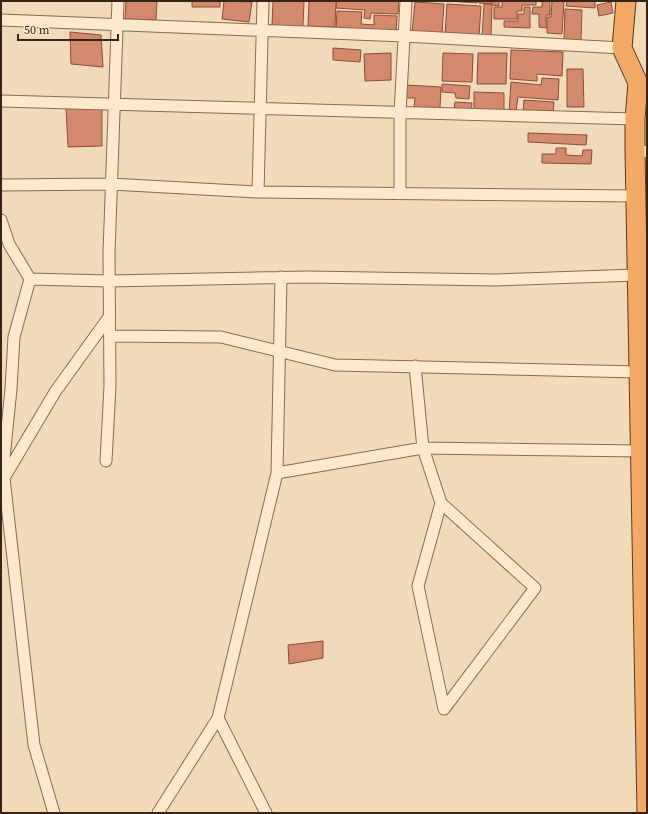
<svg xmlns="http://www.w3.org/2000/svg" width="648" height="814" font-family="'Source Serif 4',serif">
  <style>
    .building { fill: #d38a6c; stroke: #8a4d37 }
    .lines { fill: none; stroke-linecap: round; stroke-linejoin: round }
    .minor-casing { stroke: #896953; stroke-width: 13 }
    .trunk-casing { stroke: #563828; stroke-width: 21 }
    .minor { stroke: #fce8cd; stroke-width: 11 }
    .trunk { stroke: #f2aa66; stroke-width: 19 }
  </style>
  <rect width="100%" height="100%" fill="#f1dab9"/>
  <path class="building" d="M126,1h31l-1,19 -31,-1z
    M192,1h28v6h-28z
    M224,1l28,1 -3,20 -27,-3z
    M273,1h31l-1,26 -31,-1z
    M309,1h27l-1,26 -27,-1z
    M337,1h62l-1,13 -27,-1 -1,6 -6,-1 1,-8 -29,-2z
    M447,1h31l-1,2z
    M479,1h12v3l-12,-1z
    M492,1h7v5l-7,-1 -1,33 -9,-1 2,-33h8z
    M502,1h34v4h-14v6h-5v8h-23v-12h8z
    M542,1h8v14h-4v13l-7,-1v-13h-7l1,-7h9z
    M552,1h12l-2,33 -15,-1v-16h4z
    M567,1h28v7l-29,-2z
    M415,2l29,2 -2,30 -30,-2z
    M611,2l2,11 -14,3 -2,-11z
    M447,4l34,2 -2,31 -34,-3z
    M524,7h6v21l-26,-1v-6h14v-7h6z
    M565,9l17,1 -1,30 -17,-1z
    M337,11l25,1 -1,12 13,1v-10l23,1 -1,17 -60,-3z
    M70,32l31,3 2,32 -32,-3z
    M333,48l28,2 -1,12 -27,-2z
    M511,50l52,2 -1,24 -25,-2v7l-27,-2z
    M391,53v27l-26,1 -1,-27z
    M443,53l30,1 -1,28 -30,-1z
    M478,53h29l-1,31h-29z
    M567,69h16l1,38h-17z
    M542,78l17,1 -1,21 -40,-3 -2,14 -7,2 2,-31 30,3z
    M442,84l28,2 -1,13 -13,-1 -1,-5 -13,-1z
    M406,85l35,2 -1,22 -26,-2 1,-9h-9z
    M474,92l30,1v20l-30,-1z
    M524,100l30,2 -1,13 -30,-2z
    M455,102l17,1 -1,11 -17,-2z
    M66,108h36v38l-34,1z
    M528,133l59,2 -1,10 -58,-3z
    M556,148h10v7l16,1 1,-6h9l-1,14 -49,-1v-9h14z
    M323,641v17l-34,6 -1,-19z"/>
  <g class="lines">
    <g class="minor-casing">
      <path id="minor" d="M1,20l403,16 218,12
        M1,101l634,18
        M635,149l12,3
        M1,185l110,-1 147,8 378,4
        M258,192l5,-191
        M400,194v-81l6,-112
        M1,220l8,24 21,35 -16,58 -3,52 -8,79
        M30,279l79,2 198,-4 189,3 141,-5
        M110,336l111,1 114,28 304,7
        M415,366l8,82 18,55 94,85 -91,121 -26,-123 23,-83
        M106,461l4,-75 -1,-133 9,-252
        M1,464l3,14 30,267 20,68
        M277,473l146,-25 218,3
        M4,478l51,-86 54,-75
        M218,718l59,-245 4,-196
        M158,813l60,-95 48,95"/>
    </g>
    <g class="trunk-casing">
      <path id="trunk" d="M626,1l-4,47 16,35 -3,36v30l12,664"/>
    </g>
    <use href="#minor" class="minor"/>
    <use href="#trunk" class="trunk"/>
  </g>
  <rect width="648" height="814" fill="none" stroke="#362419" stroke-width="4"/>
  <path d="M18 34v6h100v-6" fill="none" stroke="#362419" stroke-width="2"/>
  <text x="24" y="34" font-size="12" fill="#362419" stroke="#f8e5ca" stroke-width="3" paint-order="stroke">50 m</text>
</svg>
